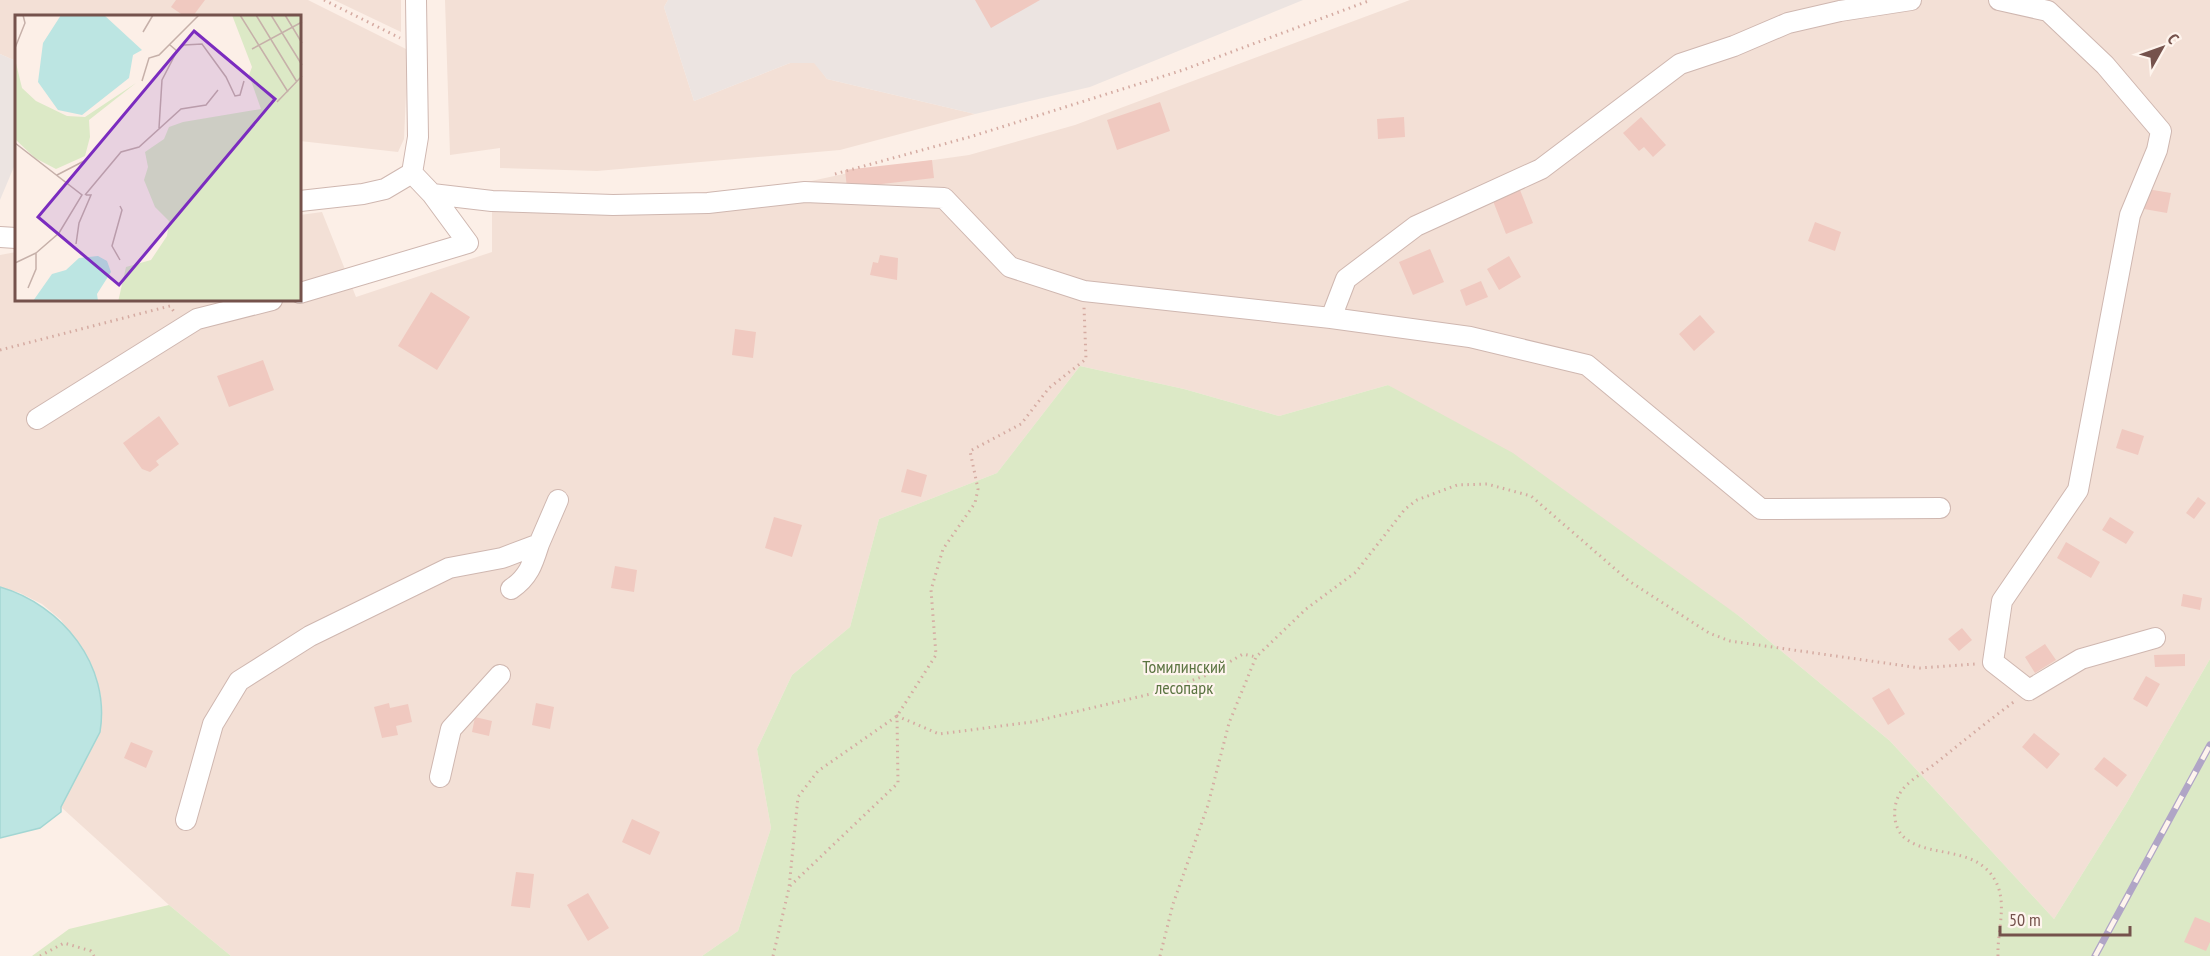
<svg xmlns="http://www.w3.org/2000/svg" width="2210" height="956" font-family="'PT Sans Narrow',sans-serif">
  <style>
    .residential { fill: #f3e0d6 }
    .industrial { fill: #ece4e1 }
    .green { fill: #dce9c6 }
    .water { fill: #bce5e2; stroke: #a2d6d3; stroke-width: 1.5 }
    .building { fill: #f0c9c0 }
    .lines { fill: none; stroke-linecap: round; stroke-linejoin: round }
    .minor-casing { stroke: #cfb7b0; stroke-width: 22 }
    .path { stroke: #d5aba2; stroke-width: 3; stroke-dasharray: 1.5 4.5; stroke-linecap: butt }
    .minor { stroke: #fff; stroke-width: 20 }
    .rail-casing { stroke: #b0a5c6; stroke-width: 7 }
    .rail { stroke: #fef4ed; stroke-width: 4.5; stroke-dasharray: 14; stroke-linecap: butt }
    .labels { text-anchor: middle; stroke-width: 4.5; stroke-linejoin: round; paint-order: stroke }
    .park-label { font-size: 18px; fill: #5b7441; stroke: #fef4ed }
    .inset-road { fill: none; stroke: #c6b0a9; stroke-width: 1.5 }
    .view { fill: #7b2cbf; fill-opacity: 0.15; stroke: #7b2cbf; stroke-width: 3 }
    .inset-edge { fill: none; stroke: #75524c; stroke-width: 3 }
  </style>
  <rect width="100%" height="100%" fill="#fcefe7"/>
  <path class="residential" d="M0,0h308l100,50 -4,89 -6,13 -98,-11v-125h-284v45l-16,-7z
    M334,0h67v32z
    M445,0h223l-4,7 30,94 96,-38h25l12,16 148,35 -135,36 -243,21 -97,-3v-20l-50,7z
    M1410,0h800v659l-84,145 -72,115 -164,-178 -151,-125 -351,-231 -109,31 -95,-27 -104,-23 -83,107 -118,46 -29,108 -58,48 -35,74 14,79 -33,103 -36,25h-471l-62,-51 -108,-98 39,-75 1,-35 -11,-35 -29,-42 -19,-16 -22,-11 -20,-6v-332l16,-3v48h284v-85l22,-3 34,85 136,-45v-60l116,3 91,-2 103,-10 60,-13 107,-15 106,-30z"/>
  <path class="industrial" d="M668,0h635l-213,87 -115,27 -148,-35 -13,-16h-24l-96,38 -30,-94z
    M0,54l16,7v101l-16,38z"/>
  <path class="green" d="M1080,366l104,23 95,27 109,-31 125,68 226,163 151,125 164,178 72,-115 84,-145v297h-1508l36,-25 33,-103 -14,-79 35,-74 58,-48 29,-108 118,-46z
    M169,905l62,51h-199l37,-27z"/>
  <path class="water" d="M0,587c62,18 111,78 100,145l-39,75v5l-21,16 -40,10z"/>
  <path class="building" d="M176,0h29l-12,16h-9l-13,-9z
    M975,0h65l-49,28z
    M1160,102l10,29 -53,19 -10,-30z
    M1404,117l1,20 -27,2 -1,-20z
    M1641,117l25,28 -13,12 -9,-10 -5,4 -16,-18z
    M932,160l2,18 -87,10 -2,-18z
    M2147,189l24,4 -4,20 -23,-4z
    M1520,190l13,33 -27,11 -13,-33z
    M1815,222l26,10 -6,19 -27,-10z
    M1430,249l14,33 -31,13 -14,-33z
    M880,255l18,3 -1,22 -27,-5 3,-13 5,1z
    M1509,256l12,21 -22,13 -12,-21z
    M1481,281l7,16 -22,9 -6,-16z
    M431,292l39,25 -33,53 -39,-24z
    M1700,315l15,17 -21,19 -15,-17z
    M735,329l21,3 -3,26 -21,-3z
    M263,360l11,30 -45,17 -12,-31z
    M159,416l20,28 -23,17 3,4 -9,7 -8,-3 -19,-26z
    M2122,429l22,7 -6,19 -22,-7z
    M907,469l20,6 -6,22 -20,-5z
    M2198,497l8,6 -12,16 -8,-6z
    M774,517l28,8 -10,32 -27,-9z
    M2110,517l24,15 -8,12 -24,-14z
    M2066,542l34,20 -9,16 -34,-20z
    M615,566l22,4 -3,22 -23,-4z
    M2183,594l19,4 -2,12 -19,-4z
    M1962,628l10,12 -13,11 -11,-12z
    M2045,644l11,16 -21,13 -10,-16z
    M2185,654v12l-30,1 -1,-12z
    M2146,676l14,8 -13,23 -14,-8z
    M1889,688l16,26 -17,11 -16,-27z
    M389,703l1,5 18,-4 4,18 -16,4 2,9 -16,3 -8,-31z
    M536,703l18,4 -4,22 -18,-4z
    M475,717l17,4 -3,15 -17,-4z
    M2034,733l26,21 -13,15 -25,-22z
    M131,742l22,9 -7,17 -22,-10z
    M2104,757l23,18 -10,12 -23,-18z
    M632,819l28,13 -10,23 -28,-13z
    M516,872l18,2 -4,34 -19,-2z
    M588,893l21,35 -21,13 -21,-36z
    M2195,917l15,6v19l-4,9 -22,-9z"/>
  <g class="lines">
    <g class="minor-casing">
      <path id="minor" d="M1999,0l49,11 57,54 56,66 -4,19 -27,65 -52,275 -76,111 -9,61 36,28 52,-31 74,-21
        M432,194l60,7 121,4 95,-2 97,-11 139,6 66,69 74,24 247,27 139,19 117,28 174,144 179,-1
        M300,201l63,-7 22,-5 27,-16 6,-36 -2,-137
        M0,237l16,1
        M300,293l168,-50 -36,-49 -20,-21
        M1331,318l15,-39 70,-53 125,-57 139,-105 54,-18 54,-23 52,-12 71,-11
        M37,419l160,-100 75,-19
        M511,589c18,-12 22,-26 28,-45
        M440,777l11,-48 49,-54
        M186,820l27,-96 26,-43 71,-45 139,-68 53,-10 37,-14 19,-44"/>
    </g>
    <path class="path" d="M324,0l76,38
      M835,174l138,-38 210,-66 188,-70
      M0,350l170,-44 5,7
      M790,886l108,-103 -1,-67 42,18 93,-12 127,-30 48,-17 36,-21 13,3
      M40,956l24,-13 27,8 3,5
      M773,956l16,-68 9,-91 20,-26 79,-55 39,-61 -5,-65 12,-41 32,-46 3,-14 -8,-38 51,-27 28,-36 37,-29 -2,-52
      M1160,956l13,-52 35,-99 21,-82 27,-66 50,-48 50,-37 49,-63 12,-9 40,-15 30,-1 44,12 98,85 80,52 21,8 190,27 55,-4
      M1998,956c-1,-25 10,-53 -3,-76 -19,-33 -61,-23 -86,-39 -18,-10 -18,-38 -6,-52 8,-10 23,-18 33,-26 26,-21 52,-42 79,-62"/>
    <use href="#minor" class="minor"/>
    <g class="rail-casing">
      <path id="rail" d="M2095,956l115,-211"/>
    </g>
    <use href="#rail" class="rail"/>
  </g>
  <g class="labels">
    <g class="park-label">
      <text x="1184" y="673">Томилинский<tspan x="1184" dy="21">лесопарк</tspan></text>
    </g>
  </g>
  <g transform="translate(15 15)">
    <rect width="286" height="286" fill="#fcefe7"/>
    <path d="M217,0h69v286l-183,1 8,-35 25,-7 16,-24 2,-15 -14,-14 -11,-27 4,-13 -3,-15 19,-13 5,-12 14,-5 78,-13 -12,-34 3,-8zM0,44l7,29 14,13 31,15 18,1 51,-34 -47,37 1,17 -5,19 -29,13 -21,-11 -20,-19z" fill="#dce9c6"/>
    <path d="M46,0h43l38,35 -9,5 -4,23 -47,37 -24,-5 -20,-28 5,-39zM83,241l9,5 4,11 -14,22 1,7h-65l19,-27 14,-4 13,-12z" fill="#bce5e2"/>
    <path class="inset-road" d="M225,0l48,77M241,0l41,67M256,0l31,50M270,0l17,28M128,17l10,-17M155,30l7,6 7,-6 18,-1 24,33 9,19 5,-1 4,-14M0,33l10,-25 -2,-8M237,34l50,-27M127,66l7,-23 10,-3 40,-40M262,87l25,-26M144,113l3,-48 15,-29M0,128l67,52 -23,38 -23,20v16l-8,19M42,160l29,-15M70,180l36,-43 18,-5 42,-38 25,-4 12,-15M105,191l2,4 -10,36 8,14M61,229l3,-21 12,-28h-5M0,248l21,-10"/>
    <path class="view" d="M179,16l81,68 -156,186 -81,-68z"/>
    <rect width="286" height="286" class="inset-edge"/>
  </g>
  <g transform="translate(2162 48) rotate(50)" stroke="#fef4ed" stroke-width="4.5" paint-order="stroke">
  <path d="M0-4.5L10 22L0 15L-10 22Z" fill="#75524c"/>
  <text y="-9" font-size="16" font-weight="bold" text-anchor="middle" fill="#75524c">С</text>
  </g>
  <path d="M2000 926v9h130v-9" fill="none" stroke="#75524c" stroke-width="3"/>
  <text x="2009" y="926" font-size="18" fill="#75524c" stroke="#fef4ed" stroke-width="4.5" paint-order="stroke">50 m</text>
</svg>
